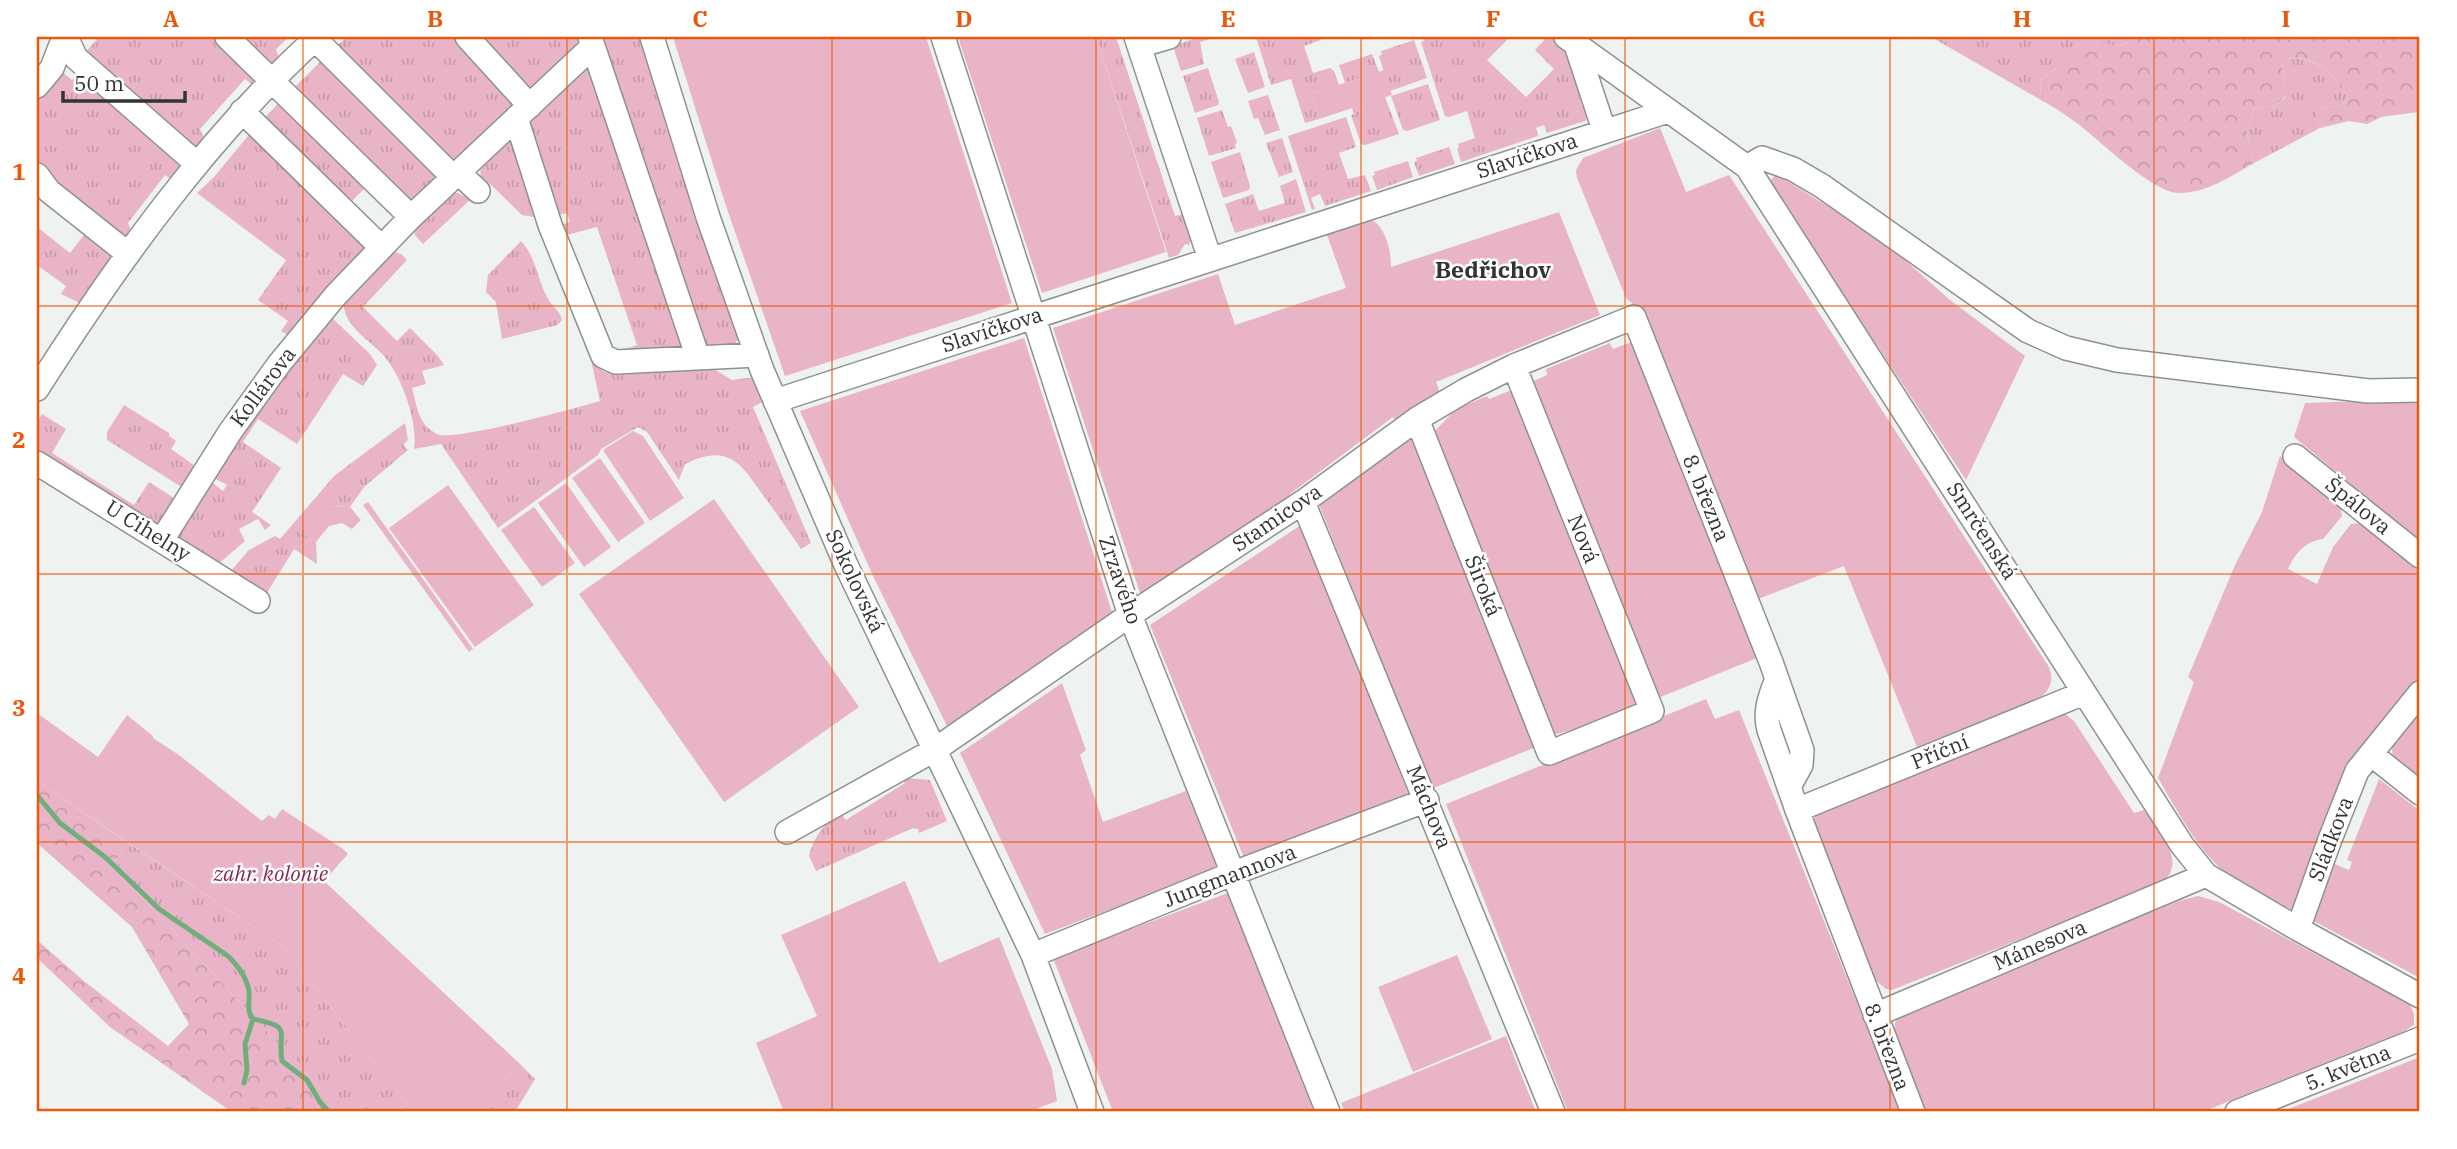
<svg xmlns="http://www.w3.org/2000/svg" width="2457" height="1149" font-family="'IBM Plex Serif',serif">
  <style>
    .grass { fill: url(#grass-tufts) }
    .forest { fill: url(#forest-crowns) }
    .green { fill: #e9b4c7 }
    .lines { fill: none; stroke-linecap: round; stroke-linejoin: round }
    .stream { stroke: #70af7b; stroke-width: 5 }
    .minor-casing { stroke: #8e928e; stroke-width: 26 }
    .minor { stroke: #fff; stroke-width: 23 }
    .grid { fill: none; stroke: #e8590c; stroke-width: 2; stroke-opacity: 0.55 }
    .labels { text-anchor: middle; stroke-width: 5; stroke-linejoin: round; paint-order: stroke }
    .street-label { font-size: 21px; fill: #323432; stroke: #fff }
    .park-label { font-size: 21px; font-style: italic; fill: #862b55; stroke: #fff }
    .neighbourhood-label { font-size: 23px; font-weight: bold; fill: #323432; stroke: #fff }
    .neatline { fill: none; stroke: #e8590c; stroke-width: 2.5 }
    .grid-label { font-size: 23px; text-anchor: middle; font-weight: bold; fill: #e8590c }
  </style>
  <defs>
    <pattern id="grass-tufts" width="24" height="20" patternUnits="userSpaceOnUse" patternTransform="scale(1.75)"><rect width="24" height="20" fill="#e9b4c7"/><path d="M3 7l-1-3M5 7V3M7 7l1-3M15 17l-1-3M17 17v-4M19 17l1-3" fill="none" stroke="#c89bab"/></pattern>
    <pattern id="forest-crowns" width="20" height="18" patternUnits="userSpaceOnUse" patternTransform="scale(1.75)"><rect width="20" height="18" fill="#e9b4c7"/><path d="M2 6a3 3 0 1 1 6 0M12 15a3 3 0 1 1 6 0" fill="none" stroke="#c89bab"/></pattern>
  </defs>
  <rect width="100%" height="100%" fill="#eef3ef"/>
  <path class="grass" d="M99,37h124l36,36 -4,14 -10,-8 -45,50 6,13 -9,11 -116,-96z
    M233,37h56l-13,12 4,12 -5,6z
    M347,37h115l56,65 -61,63 -127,-113z
    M472,37h111v3l-50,52z
    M598,37h47l95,299c-8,17 -21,13 -36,10z
    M1096,37h20l59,179 12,-3 4,25 -2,7 -4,-1 -7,11 -9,3z
    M1199,37h17l-16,5 4,22 -23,7 -8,-25z
    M1256,37h64l1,3 -17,6 9,27 17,-5 4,3 5,14 -28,9 8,25 -14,4 -14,-44 -20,6z
    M1423,37h87l-23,23 39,37 28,-28 -19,-19 12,-13c27,1 32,36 40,56l-8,3 3,10 8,-2v11l-5,6 -38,12 -3,-8 -8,3 2,8 -77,26 -4,-13 2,-1 -1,-4 17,-6 -8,-27 -18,6 -4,-1 -24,-74 3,-1z
    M1931,37h207l-18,9 -38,-4 -27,27 -15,11 1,20z
    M1414,40l13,38 -37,13 -11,-35 3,-1 -1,-4z
    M1254,52l11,35 -17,6 -13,-34z
    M1372,54l7,18 -34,11 -6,-18z
    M325,57l94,92 -5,6 10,10 6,-5 10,14 -29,28 -120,-111z
    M2291,57c33,6 39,13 57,41 -8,10 -18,9 -30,10l-2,10 4,10 -66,35 -8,-35 9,-20 20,-2 11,-9 -4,-33z
    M591,63l93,279 -7,8 -63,3 23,-8 -40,-118 -30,8 -9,-9 12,-4 -3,-9 -12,3 -28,-94z
    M1208,68l11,34 -1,3 -23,8 -12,-37z
    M83,69l102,90 -10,24 -10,-8 -37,48 5,13 -8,6 -88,-76v-71l23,-25 12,10z
    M1428,84l12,36 -33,11 -4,-1 -12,-34z
    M1268,95l12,35 -15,5 -7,-17 -4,1 -6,-18z
    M1385,97l14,37 -34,11 -4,-1 -10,-29 3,-1 -2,-6z
    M282,100l87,84 -23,23 -86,-85z
    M1222,110l6,17 3,-1 6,17 -2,1 1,4 -27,8 -12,-38z
    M1346,117l10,30 -17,6 9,26 17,-4 6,16 -46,15 -5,-12 -9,4 4,11 -3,1 -24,-74z
    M252,131l112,115 1,6 -74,85 -10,-6 7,-10 -30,-21 28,-40 -89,-67 17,-16z
    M508,138l7,2 21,69 -2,8 -12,-2 -34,-33 -3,3 -4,-7 -1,-13z
    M1282,138l11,34 -14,5 -13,-34z
    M1449,147l6,17 -36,12 -5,-14 3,-1 -1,-3z
    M1240,152l10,34 -1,4 -26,8 -12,-36z
    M1408,161l5,16 -36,13 -5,-14 3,-1 -1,-3z
    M1296,179l10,33 -71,21 -10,-29 28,-10 6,17 26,-8 -5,-17z
    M448,193h10l13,6 -48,45 -8,-9 -1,-8z
    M37,227l33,26 20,-26 27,23 -33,51 -4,2 -19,-9 5,-8 -29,-21z
    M521,241c15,16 16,37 26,56 4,9 13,13 15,23l-5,5 -55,14 -6,-37 -10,-10 2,-17z
    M392,251l9,3 6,6 -44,47 34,34 13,-13 28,28 6,9 -22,6 4,13 -14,4c5,18 6,37 25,46 17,8 139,-26 163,-33l-9,-41 4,-1 8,12 13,4 98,-6 18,11 24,-3 10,23 -13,7 58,136 -10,6c-12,-18 -25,-36 -38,-54 -23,-33 -35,-52 -78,-31l-6,16 -32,-48 -9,-5 -37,22 -3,6 -100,73 -57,-84 -27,5c4,-27 -12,-72 -30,-93 -15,-17 -43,-31 -40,-56z
    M330,316l40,38 7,11 -14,21 -20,-12 -46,70 -39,-25 -15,23 38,26 -29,44 19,13 -6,5 -7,-11 -19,10 6,12 -28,24 -42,-25 34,-60 14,11 4,-6 -15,-8 40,-62z
    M124,405l45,28v3l7,5 -5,8 24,17 -12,22 -76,-48v-8z
    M42,414l24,15 -14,24 82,52 15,-23 22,14 4,7 -12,19 -10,2 -116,-72v-30z
    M405,423l3,17 -5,5 5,5 -44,37 -14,20 -21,-1 -21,31 8,5 1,22 -23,-15 -29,47 -36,-23 20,-23 26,-14 5,3 54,-63z
    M907,778l23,2 17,41 -28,12 -1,-4 -5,-1 -97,43 -7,-15c5,-20 16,-32 29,-46l8,10 59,-37 -2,-4z
    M127,842l155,104 132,166h-76l-21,-27 -204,-219z
    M519,1063l16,16 -20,33h-35z"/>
  <path class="forest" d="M2138,37h282v72l-2,3 -37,5 -14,7 -18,-3 -29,7 -4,-10 2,-10c12,-1 22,0 30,-10 -18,-28 -25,-36 -57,-41l-9,8 4,31 -11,10 -20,2 -9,20 8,35c-23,13 -47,30 -75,30 -26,0 -80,-53 -101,-69 -12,-9 -24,-17 -37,-24l-1,-20 15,-11 27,-27 11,-1 27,5z
    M37,781l90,61 -14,24 204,219 21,27h-106l-122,-85 -73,-69v-18l48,42 83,64 21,-22 -57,-97 -95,-84z"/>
  <path class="green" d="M673,37h253l86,266 -227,73 -60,-173z
    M958,37h138l70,215 -124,41z
    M1384,70l8,25 -73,24 -8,-25z
    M1660,128l26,64 43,-17 320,492c5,12 2,22 -8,30l-124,50 -73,-181 -86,33 -111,-283 -21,-18 -49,-120 -1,-8 7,-12z
    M1776,174l90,56 40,31 44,39 75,56 -59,124 -197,-298z
    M1559,212l41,103 -164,67 5,13 -43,30 -5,-8 -103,77v3l-149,99 -88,-268 165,-54 17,51 111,-37 -19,-53 45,-15c15,9 19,32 19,47z
    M1024,338l89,277 -166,111 -74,-150 -73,-165z
    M1634,341l128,315 -109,44 -126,-316 20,-9 -1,-6 64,-26 3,6z
    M1517,388l127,315 -54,22 -37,10 -121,-301 24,-25 31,-13 2,3z
    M2420,399v142l-126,-104 11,-34z
    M633,431l10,5 41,62 -34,23 -47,-71z
    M1411,435l130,310 -110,44 -111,-282v-6z
    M2280,456l60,48 2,12 -19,23c-17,2 -28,14 -35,30l29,15 16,-37 18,-23 13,-1 56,46v108l-59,72 -67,162c-22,-12 -47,-22 -67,-37 -30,-24 -50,-64 -69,-96l36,-96 -6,-5 47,-112 27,-53z
    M600,458l45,65 -27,19 -46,-64z
    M566,483l45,64 -27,20 -46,-64z
    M448,485l86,120 -59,42 -86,-119z
    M714,499l145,208 -135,95 -145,-208z
    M368,502l105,147 -4,3 -106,-147z
    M329,506l21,1 11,13 -9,9 -10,-6 -13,3 -13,16 -8,-4 -5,-9z
    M534,507l41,56 -33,24 -41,-57z
    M1301,525l107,268 -164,65 -94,-233z
    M1062,683l24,67 -6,5 23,67 83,-31 32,78 -173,65 -85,-181z
    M1706,699l9,20 24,-9 162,402h-333l-122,-308z
    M2420,709v76l-28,-25 2,-2c-9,-17 16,-36 26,-49z
    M37,713l61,44 29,-42 26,21v2l26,17 83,66 7,-6 6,4 7,-10 61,40 5,5 -24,27 195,182 -39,49h-66l-132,-166 -245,-165z
    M2064,713l10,8 60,92 10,-3c14,21 46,53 16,74l-268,106 -6,-1 -12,-10 -61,-158 3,-7z
    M2379,779l41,32v167l-112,-60 22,-56 19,8 3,-8 -5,-2z
    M905,881l34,82 60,-26 53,132 5,32 -29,11h-244l-28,-69 61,-27 -36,-81z
    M1228,893l86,219h-201l-60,-154z
    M2198,896l21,6 191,103 4,9v11l-11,7 -201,80h-275l-32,-78c-2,-14 3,-18 13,-26l271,-107z
    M1457,955l35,84 -79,33 -35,-85z
    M1506,1036l30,76h-191l-4,-9z
    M2420,1057v55h-139z"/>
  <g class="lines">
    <path class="stream" d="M37,795l23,28 45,34 54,52 69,47c10,10 18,20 21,35 1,11 -3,20 4,28 41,8 24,11 29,42l25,19 13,22 9,10
      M244,1083l3,-13 -2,-26 8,-25"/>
    <g class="minor-casing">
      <path id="minor" d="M66,37l10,21 121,106
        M227,37l184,180
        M467,37l63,69
        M652,37l56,180 54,153 84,195 187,390 59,157
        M943,37l187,578 198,497
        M1136,37l74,222
        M1566,37l181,130 435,678 24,30 92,54 122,67
        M315,39l139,139
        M1576,45l28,85
        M593,46l105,312
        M1139,46l30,-9
        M37,86l15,-18 12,-31
        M242,111l139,136
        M516,118l34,107 53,131 13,6 141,-7
        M1747,167l15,-9 31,11 29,17 206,145 38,17 51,12 251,31 52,-1
        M459,173l19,18
        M37,175l12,16 78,62
        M37,389c81,-127 169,-250 280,-352
        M775,401l893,-290
        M1417,419l132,334 103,-42 -138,-345
        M2295,456l125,100
        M37,463l221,138
        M1303,502l250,610
        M162,540l68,-108 49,-68 57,-69 75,-78 182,-171 -3,-9
        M1777,679c-7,17 -13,33 -8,51l28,80 116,302
        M2371,754l49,39
        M1797,810l287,-117
        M787,832l149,-83 194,-134 173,-113 114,-83 49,-29 48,-24 120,-49 137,345 31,88 -1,15 -11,20
        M2298,929l31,-87 28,-71 63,-78
        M1033,955l201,-82 193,-73
        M1875,1015l331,-140
        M2237,1112l183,-73"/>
    </g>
    <use href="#minor" class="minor"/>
  </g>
  <path class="grid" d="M303,37v1075M567,37v1075M832,37v1075M1096,37v1075M1361,37v1075M1625,37v1075M1890,37v1075M2154,37v1075M37,306h2383M37,574h2383M37,842h2383"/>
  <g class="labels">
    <g class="street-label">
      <text transform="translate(1527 156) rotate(-18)" y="7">Slavíčkova</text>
      <text transform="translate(992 330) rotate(-18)" y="7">Slavíčkova</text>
      <text transform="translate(263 387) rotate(-53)" y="7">Kollárova</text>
      <text transform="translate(1706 498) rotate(68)" y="7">8. března</text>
      <text transform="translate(2358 506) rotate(39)" y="7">Špálova</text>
      <text transform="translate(1277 518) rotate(-34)" y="7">Stamicova</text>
      <text transform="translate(148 531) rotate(32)" y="7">U Cihelny</text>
      <text transform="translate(1982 531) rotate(57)" y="7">Smrčenská</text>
      <text transform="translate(1583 539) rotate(68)" y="7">Nová</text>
      <text transform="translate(1120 580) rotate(71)" y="7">Zrzavého</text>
      <text transform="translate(855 581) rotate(65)" y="7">Sokolovská</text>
      <text transform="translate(1483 586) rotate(68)" y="7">Široká</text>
      <text transform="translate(1940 752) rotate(-22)" y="7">Příční</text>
      <text transform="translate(1429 807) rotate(68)" y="7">Máchova</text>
      <text transform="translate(2331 839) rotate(-69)" y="7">Sládkova</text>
      <text transform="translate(1230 876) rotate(-21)" y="7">Jungmannova</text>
      <text transform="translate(2040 945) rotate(-23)" y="7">Mánesova</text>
      <text transform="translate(1887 1047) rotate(69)" y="7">8. března</text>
      <text transform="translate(2348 1068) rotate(-22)" y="7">5. května</text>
    </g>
    <g class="park-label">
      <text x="271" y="881">zahr. kolonie</text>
    </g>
    <g class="neighbourhood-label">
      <text x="1493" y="278">Bedřichov</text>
    </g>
  </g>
  <rect width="2457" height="1149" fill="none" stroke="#ffffff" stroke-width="77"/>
  <path d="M63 91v10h122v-10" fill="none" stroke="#323432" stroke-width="3.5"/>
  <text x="74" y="91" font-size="21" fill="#323432" stroke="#ffffff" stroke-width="5" paint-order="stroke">50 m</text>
  <rect x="38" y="38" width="2380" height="1072" class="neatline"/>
  <g class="grid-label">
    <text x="171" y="27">A</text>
    <text x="435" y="27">B</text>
    <text x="700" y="27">C</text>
    <text x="964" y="27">D</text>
    <text x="1228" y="27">E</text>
    <text x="1493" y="27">F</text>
    <text x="1757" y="27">G</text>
    <text x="2022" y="27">H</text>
    <text x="2286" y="27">I</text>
    <text x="19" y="180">1</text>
    <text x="19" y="448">2</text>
    <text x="19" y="716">3</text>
    <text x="19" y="984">4</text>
  </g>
</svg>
